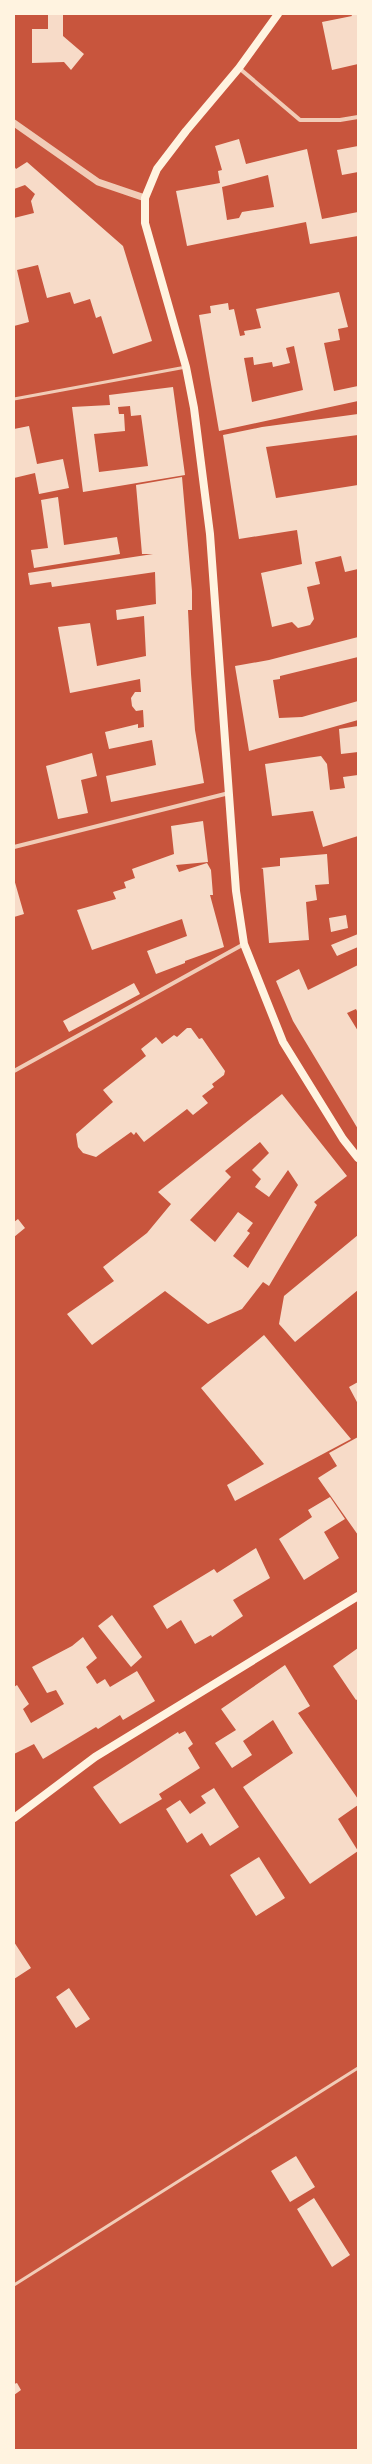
<svg xmlns="http://www.w3.org/2000/svg" width="372" height="2464" font-family="Poppins,sans-serif">
  <style>
    .building { fill: #f7dbc8; fill-rule: evenodd }
    .lines { fill: none; stroke-linecap: round; stroke-linejoin: round }
    .service { stroke: #f1ccb7; stroke-width: 3 }
    .minor { stroke: #f1ccb7; stroke-width: 4 }
    .tertiary { stroke: #f1ccb7; stroke-width: 7 }
    .secondary { stroke: #fff3e0; stroke-width: 8 }
  </style>
  <rect width="100%" height="100%" fill="#c8553d"/>
  <path class="building" d="M48,14h15v22l21,18 -13,16 -7,-8 -32,1v-34h16z
    M351,14h7v50l-26,6 -10,-48 30,-6z
    M239,139l7,25 61,-15 15,70 36,-7v24l-48,8 -4,-22 -119,24 -11,-55 44,-8 -2,-12 4,-1 -7,-24zM268,175l6,32 -32,5 -3,6 -12,2 -5,-33z
    M358,146v26l-16,3 -5,-25z
    M27,162l96,84 29,95 -39,13 -12,-38 -5,2 -6,-19 -16,5 -4,-12 -23,6 -9,-33 -21,5 12,52 -15,4v-108l20,-5 -3,-12 4,-7 -10,-9 -11,4v-23l2,3z
    M339,292l9,35 -10,2 2,11 -16,3 10,48 24,-5v15l-139,30 -20,-116 12,-2 -1,-7 18,-3 1,7 5,-1 6,27 5,-1 -1,-4 17,-3 -5,-19zM294,346l9,44 -51,12 -8,-44 9,-1 1,8 18,-3 1,5 17,-4 -4,-15z
    M173,387l12,88 -102,17 -11,-85 38,-2 -1,-10zM130,406l1,10 10,-1 7,51 -49,6 -5,-38 31,-3 -1,-17h-5l-1,-7z
    M358,414v21l-92,12 10,51 82,-13v84l-13,3 -4,-16 -26,6 5,22 -13,3 7,32 -4,6 -12,3 -6,-6 -20,5 -11,-54 41,-9 -5,-34 -58,9 -16,-104 39,-8z
    M29,426l8,38 26,-5 6,29 -30,6 -4,-21 -21,5v-49z
    M182,477l10,114v19h-4l3,64 4,56 9,53 -93,19 -5,-26 50,-11 -4,-25 -43,9 -4,-17 33,-8v4l6,-1 -1,-17 -7,1 -4,-5 -1,-8 4,-6h6l-1,-13 -70,14 -12,-66 32,-4 7,43 49,-10 -2,-40 -27,4 -1,-10 40,-6 -1,-32 -103,15 -1,-5 -21,3 -2,-12 125,-19h-11l-6,-69z
    M58,497l6,48 53,-8 3,17 -86,14 -3,-18 17,-2 -7,-48z
    M358,637v20l-78,19v3l-7,1 6,38 23,-1 56,-16v19l-109,31 -14,-85 34,-6z
    M358,726v26l-17,2 -2,-25z
    M92,753l5,23 -16,4 7,33 -30,6 -12,-53z
    M321,756l6,8 3,26 15,-2 -2,-11 15,-2v61l-35,11 -10,-36 -41,5 -7,-52z
    M203,821l5,41 -32,3 3,7 28,-9 4,7 2,25h-3l14,52 -39,14v2l-29,11 -9,-23 40,-15 -5,-17 -90,31 -15,-40 39,-11 -3,-7 13,-4 -2,-6 11,-4 -3,-9 42,-15 -3,-28z
    M327,854l2,30 -14,1 2,15 -11,2 3,38 -40,3 -6,-74 -2,-1 19,-2v-8z
    M14,879l10,35 -10,3z
    M346,915l2,13 -17,4 -2,-14z
    M358,934v13l-21,9 -6,-11z
    M358,965v48l-2,-4 -9,4 11,18v98l-65,-108 -17,-40 23,-12 9,21z
    M134,983l6,11 -71,38 -6,-11z
    M187,1028h4l8,11 3,-1 23,33 -1,4 -12,9 2,3 -12,9 6,7 -15,12 -6,-6 -43,33 -8,-10 -2,3 -3,-3 -35,25 -13,-4 -5,-6 -2,-13 37,-32 -10,-12 43,-34 -5,-7 15,-12 6,7 12,-9 3,2z
    M282,1094l65,82 -33,26 3,3 -48,81 -6,-4 -21,27 -34,15 -43,-33 -73,54 -25,-31 47,-33 -11,-14 44,-34 24,-29 -13,-12zM260,1142l9,11 -17,17 9,9 -6,8 14,10 19,-27 10,15 -50,83 -15,-12 17,-23 -3,-2 6,-8 -15,-11 -23,30 -25,-22 41,-43 -6,-6z
    M18,1219l7,9 -11,9v-15z
    M358,1235v55l-63,52 -16,-18 5,-28z
    M264,1335l87,104 -116,62 -8,-16 37,-21 -63,-76z
    M358,1382v22l-9,-17z
    M358,1437l-1,28 1,70 -40,-57 19,-12 -8,-13z
    M330,1497l15,22 -21,13 15,26 -35,22 -25,-41 33,-22 -4,-7z
    M256,1548l14,30 -37,22 10,16 -31,21 -1,-2 -16,9 -14,-24 -14,9 -14,-23 61,-37 3,4z
    M112,1615l30,42 -11,10 -33,-41z
    M83,1637l14,21 -11,9 11,17 8,-5 5,8 27,-16 18,30 -32,19 -3,-5 -22,14 -2,-2 -53,32 -9,-15 -20,10v-67l3,-2 12,19 -6,5 8,14 33,-19 -8,-14 -9,3 -15,-26 40,-21z
    M358,1648v51l-2,1 -23,-34z
    M285,1665l25,41 -12,7 60,86v6l-20,14 20,32 -48,33 -67,-97 50,-34 -20,-33 -30,21 9,14 -20,13 -17,-25 21,-13 -15,-21z
    M185,1731l8,13 -5,4 12,20 -41,26 3,5 -42,25 -27,-37 85,-55 1,2z
    M214,1788l25,39 -29,19 -8,-13 -15,10 -21,-34 14,-9 10,14 16,-11 -5,-7z
    M259,1857l26,41 -29,18 -26,-41z
    M14,1942l17,26 -17,11z
    M69,1988l21,31 -14,9 -20,-31z
    M296,2156l19,31 -25,15 -19,-31z
    M314,2198l36,57 -18,12 -35,-58z
    M17,2383l4,7 -7,5v-11z"/>
  <g class="lines">
    <path class="service" d="M14,399l172,-32
      M14,2285l344,-217"/>
    <path class="minor" d="M239,68l61,52h40l18,-3
      M14,847l215,-54
      M14,1071l230,-127"/>
    <path class="tertiary" d="M14,123l84,59 47,16"/>
    <path class="secondary" d="M278,14l-39,54 -53,63 -29,38 -12,29v25l41,144 8,41 16,126 26,357 8,53 39,98 60,97 15,19
      M14,1818l81,-61 263,-161"/>
  </g>
  <rect width="372" height="2464" fill="none" stroke="#fff3e0" stroke-width="30"/>
</svg>
